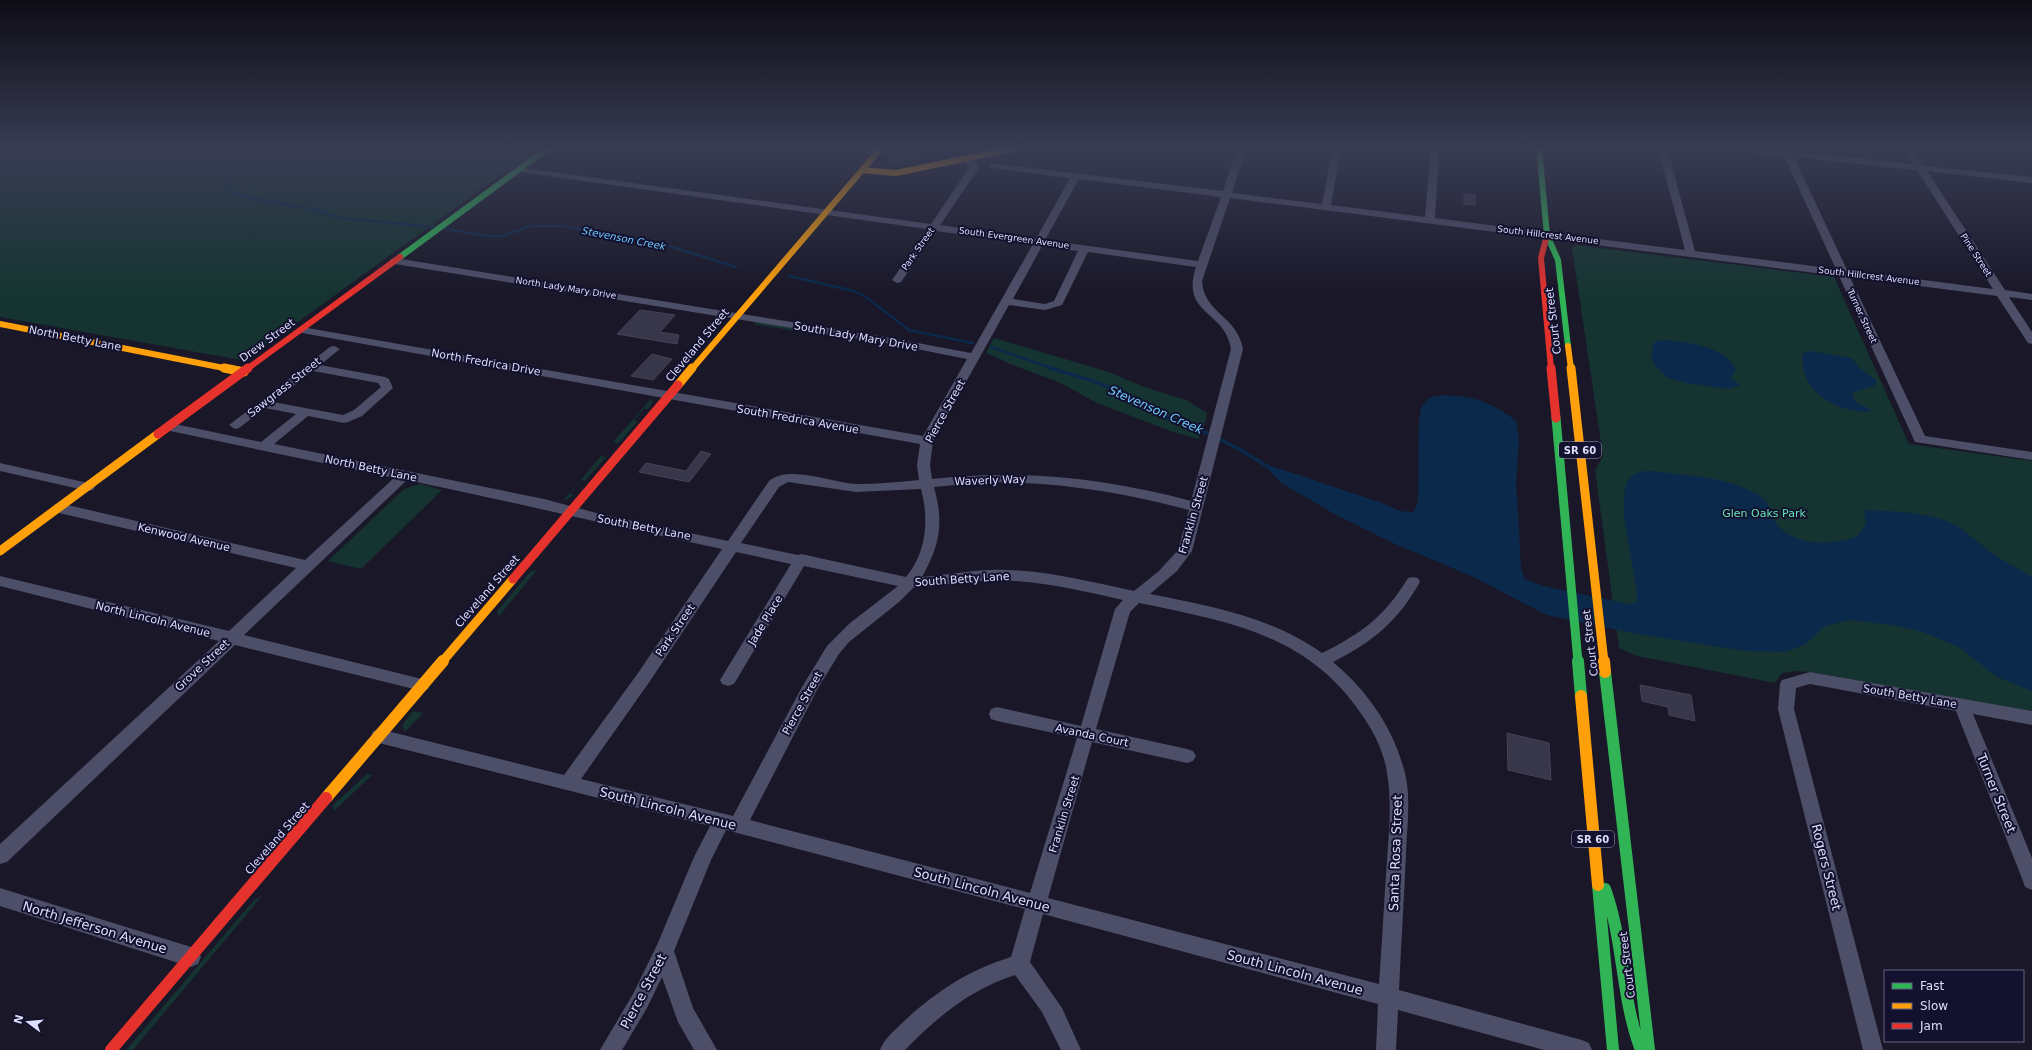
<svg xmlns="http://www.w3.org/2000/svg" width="2032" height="1050" font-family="'DejaVu Sans',sans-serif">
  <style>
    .green { fill: #153431 }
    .water { fill: #0b294b }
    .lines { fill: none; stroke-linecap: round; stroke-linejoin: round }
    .stream-far1 { stroke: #0b294b; stroke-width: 2.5 }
    .stream { stroke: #0b294b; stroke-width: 3.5 }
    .building { fill: #383649; stroke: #45425a }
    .street { fill: #4d4e67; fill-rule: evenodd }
    .fast-far2 { stroke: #30b455; stroke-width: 6 }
    .fast-far1 { stroke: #30b455; stroke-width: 9 }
    .fast { stroke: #30b455; stroke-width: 12 }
    .slow-far2 { stroke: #ff9f0a; stroke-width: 6 }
    .slow-far1 { stroke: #ff9f0a; stroke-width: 9 }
    .slow { stroke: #ff9f0a; stroke-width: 12 }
    .jam-far2 { stroke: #e5322d; stroke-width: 6 }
    .jam-far1 { stroke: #e5322d; stroke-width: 9 }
    .jam { stroke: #e5322d; stroke-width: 12 }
    .labels { text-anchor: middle; stroke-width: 4; stroke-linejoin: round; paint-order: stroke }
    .far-street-label { font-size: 9px; fill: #dedeff; stroke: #13112e }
    .far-water-label { font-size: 10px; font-style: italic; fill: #6cccff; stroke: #13112e }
    .shield { fill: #13112e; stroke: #a1a0c0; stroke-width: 1 }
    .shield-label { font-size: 10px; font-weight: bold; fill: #dedeff }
    .street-label { font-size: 11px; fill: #dedeff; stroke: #13112e }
    .park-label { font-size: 11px; fill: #65e4b5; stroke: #13112e }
    .water-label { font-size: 12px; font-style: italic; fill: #6cccff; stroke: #13112e }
    .near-street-label { font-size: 13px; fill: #dedeff; stroke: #13112e }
  </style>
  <rect width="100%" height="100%" fill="#191728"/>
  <path class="green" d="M0,148h538l-269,195 -28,17 -241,-43z
    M900,153l21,3 1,2 -25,7 -9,-2 6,-9z
    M1576,245l258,32 75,167 123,17v251l-221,-40 -15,-1 -14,2 -7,10 -138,-27 -18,-8 -24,-178 8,-14 -31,-208z
    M756,322l73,12v2l-76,-12z
    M994,338l115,34 35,15 42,13 21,13 -4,18 -5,8 -25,-7 -76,-29 -36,-20 -51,-19 -24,-11z
    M651,399l2,2 -5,8h-4l-10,11 4,1 -19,22 -6,-1z
    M601,456l5,1 -21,24 -4,-1 -11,14 4,1 -12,7z
    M420,484l22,6 -81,79 -33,-8 76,-72z
    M536,570h1l-37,45h-2l-1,-4 33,-39z
    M413,711l10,2 -18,19 -3,-7z
    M367,774l5,1 -38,36 -1,-6z
    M262,896l-129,154h-7l128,-150z"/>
  <path class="water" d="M1667,340c21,2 59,7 69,29l-5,9 9,7 -12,4 -42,-6 -18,-5 -12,-11 -5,-10 2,-12 3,-4z
    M1809,351l38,6 6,2 6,9 18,13 -3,5 -22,7c2,12 13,12 20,18 -28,4 -68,-16 -69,-47 0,-5 -2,-7 1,-11z
    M1443,395c30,1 49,7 73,26l3,19 -3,44 2,28 3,56 4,11 22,8 82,17 8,-2c2,-28 -28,-109 -4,-127 6,-4 14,-4 21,-4 31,5 67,5 95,19 26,12 15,14 27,33 17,24 58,23 82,13l8,-12 -2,-14c27,1 57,2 83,11 17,7 31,22 45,32 13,9 27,16 40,24v114l-35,-14 -38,-30 -36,-15 -31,-7 -42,-5 -25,6 -19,18 -20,8 -41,-1 -108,-17 -90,-19 -76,-39 -78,-33 -55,-27 -57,-33 -17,-19c39,11 77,26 116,38 13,5 19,11 34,10l4,-11 1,-81 2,-13 9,-10z"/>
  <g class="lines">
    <path class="stream-far1" d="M177,148l24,9 39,5 -1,8 -11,14 2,8 9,4 72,13 30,9 94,9
      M0,152l64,-4
      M441,228l46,8h15l29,-10h32l103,19 70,22
      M789,276l65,15 12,6 43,33 64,13
      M991,347l63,22"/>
    <path class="stream" d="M1050,368l46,14 35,14 34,21 38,14 36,18 28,17"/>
  </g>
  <path class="building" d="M1464,194l11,1v10l-11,-1z
    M640,310l35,5 -15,17 19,3 -2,9 -60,-10z
    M652,354l20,5 -19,21 -22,-4z
    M701,451l10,3 -22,28 -50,-10 7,-9 40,8z
    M1640,685l51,10 4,26 -26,-6 -1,-8 -26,-6z
    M1507,733l42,10 2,37 -43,-10z"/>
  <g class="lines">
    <path class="street" d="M854,148h23l7,3c-6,5 -25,2 -30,-3z
      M1237,148h9l-14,45 90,11 11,-56h8l-10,57 94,12 6,-69h8l-4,70 250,32 -27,-102h9l28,103 141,18 -52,-113 -50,-5 -4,-3 52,2 -1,-2h9l1,3 122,13 -10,-16h9l11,18 109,11v6l-105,-12 78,119 27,4v6l-23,-3 23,35v12l-4,-1 -31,-47 -147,-19 75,159 107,16v8l-117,-18 -76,-166 -609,-78 -28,83c2,33 35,34 41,68l-51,202 -15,20 -27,23c60,12 122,23 172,59 39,-19 63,-37 86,-75l5,-1 5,1 2,4c-23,40 -46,59 -87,80 33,28 58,62 70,104 9,27 4,59 3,88 -2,45 -5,90 -7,136l183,50 7,3 3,7h-48l-146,-40 -2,40h-20l2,-46 -335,-90 -13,48 32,46 19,42h-20l-19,-38 -27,-37c-44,14 -78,42 -110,75h-25c4,-11 13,-18 21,-26 33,-31 67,-54 110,-67l14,-48 -299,-79 -15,30 -37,91 19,57 24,42h-23l-16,-28 -16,-45 -15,31 -25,42h-22l33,-56 24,-49 37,-88 16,-31 -331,-83 -6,-2 -2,-5 2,-5 6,-2 185,46 74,-102 84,-124c-105,-22 -209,-47 -315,-69l-163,155 178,44 6,2 2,4 -2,4 -6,2 -187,-46 -228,217 -7,2v-20l219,-203 -219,-55v-10l229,55 67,-63 -237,-55 -5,-2 -2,-3 2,-3 5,-2 246,57 89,-82 -224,-47 -6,-4 6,-4 91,19 35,-28 -31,-6 -26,20 -4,1 -6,-4 101,-78 4,-1 6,3 -20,16 65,12 4,2 4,9 -31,28 -14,6 -4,1 -36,-7 -34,28 270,55 60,16 124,26 41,-60c21,-17 63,2 88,3 21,0 41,-2 62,-4l-2,-15 3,-21 -618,-111 -4,-1 -2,-2 2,-2 4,-1 621,109 44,-77 -76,-15 -496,-80 -4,-1 -1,-2 1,-2 4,-1 496,80 80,15 62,-109 -97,-13 -35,51 -4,1 -5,-3 35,-51 -408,-57 -3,-1v-4l415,57 38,-56 -6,-9 5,-3 7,5 4,7 -39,57 96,14 34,-61 -78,-10 -3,-1v-4l234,28zM1794,157l123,13 76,119 -146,-19zM1079,179l142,18 -23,64 -153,-21zM1042,246l36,5 -24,50 -9,3 -32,-5zM1088,252l108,15c-16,48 29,43 35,82l-40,152c-86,-23 -170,-32 -259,-22l-2,-14 3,-24 76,-136 36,5 17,-5zM313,371l65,12 3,4 -27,23 -11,5 -70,-13zM788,482l68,10 65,-3c8,30 6,63 -15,88l-105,-23 -3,1 -57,-12 38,-56zM987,482c69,0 135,10 202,28l-11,40 -19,21 -25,20c-48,-10 -96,-23 -145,-21 -23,1 -45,5 -67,7 18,-32 22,-54 12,-90zM736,552l55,12 -71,116 2,4 6,2 6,-2 70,-118 94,20 -48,37 -23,23 -25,41 -69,129 -152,-37 69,-98zM989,580c46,0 90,10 134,20l-8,9 -34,117 -84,-19 -6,2 -2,5 2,5 6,2 80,17 -47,155 -280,-73 68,-132 21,-34 10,-12 50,-40 14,-14zM1139,603c88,18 169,31 223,112 12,17 22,37 25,58 5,29 2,58 0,87 -3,42 -5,83 -8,124l-331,-86 44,-156 95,21 6,-2 3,-5 -3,-5 -6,-2 -91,-20 34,-117z
      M0,463l88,20 5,1 2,3 -2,3 -5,1 -88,-20z
      M1810,672l222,39v14l-59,-11 59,144v32l-7,-3 -2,-6 -67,-170 -146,-27 -14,4 -2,21 89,341h-20l-85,-341 2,-25 2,-4z
      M0,888l191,59 7,3 3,7 -3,7 -7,3 -191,-61z"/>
    <path class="fast-far2" d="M1539,148l8,87 11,25 10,86
      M400,257l148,-109"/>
    <path class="fast-far1" d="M1556,418l22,244"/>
    <path class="fast" d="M1578,661l3,35
      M1605,672l44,378
      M1598,885l15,165
      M1605,889c19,52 16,109 36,161"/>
    <path class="slow-far2" d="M862,170l34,3 120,-25
      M0,324l229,45
      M1568,346l3,23
      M692,369l189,-221"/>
    <path class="slow-far1" d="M224,368l20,4
      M1571,368l33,294
      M678,385l14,-17
      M0,551l158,-117
      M442,662l71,-83"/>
    <path class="slow" d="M1604,661l1,11
      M1581,696l17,189
      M326,798l117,-137"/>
    <path class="jam-far2" d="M1547,235l-6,23 10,111
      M247,369l153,-112"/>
    <path class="jam-far1" d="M1551,368l5,50
      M158,434l90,-66
      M513,579l165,-194"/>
    <path class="jam" d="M111,1050l215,-252"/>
  </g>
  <linearGradient id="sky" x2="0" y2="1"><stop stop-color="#0e0d16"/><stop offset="0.5" stop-color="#383c53"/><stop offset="1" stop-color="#383c53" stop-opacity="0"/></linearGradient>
  <rect width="2032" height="295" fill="url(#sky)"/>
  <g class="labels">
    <g class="far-street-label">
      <text transform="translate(1548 235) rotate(7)" y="3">South Hillcrest Avenue</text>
      <text transform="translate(1014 238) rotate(8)" y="3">South Evergreen Avenue</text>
      <text transform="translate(918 249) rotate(-55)" y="3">Park Street</text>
      <text transform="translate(1976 255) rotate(57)" y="3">Pine Street</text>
      <text transform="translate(1869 276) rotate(7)" y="3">South Hillcrest Avenue</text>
      <text transform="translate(566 288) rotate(9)" y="3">North Lady Mary Drive</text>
      <text transform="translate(1862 316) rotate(65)" y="3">Turner Street</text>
    </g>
    <g class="far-water-label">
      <text transform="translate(624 238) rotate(11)" y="4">Stevenson Creek</text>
    </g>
    <g class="shield">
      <rect x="1559" y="442" width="42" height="16" rx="3"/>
      <rect x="1572" y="831" width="42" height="16" rx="3"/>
    </g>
    <g class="shield-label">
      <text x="1580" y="454">SR 60</text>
      <text x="1593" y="843">SR 60</text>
    </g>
    <g class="street-label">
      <text transform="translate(1553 321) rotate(-97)" y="4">Court Street</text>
      <text transform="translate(856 336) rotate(10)" y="4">South Lady Mary Drive</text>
      <text transform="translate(75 338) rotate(11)" y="4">North Betty Lane</text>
      <text transform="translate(267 340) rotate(-36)" y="4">Drew Street</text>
      <text transform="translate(697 345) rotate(-50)" y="4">Cleveland Street</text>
      <text transform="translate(486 362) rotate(10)" y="4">North Fredrica Drive</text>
      <text transform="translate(284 387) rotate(-38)" y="4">Sawgrass Street</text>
      <text transform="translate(945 411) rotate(-61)" y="4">Pierce Street</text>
      <text transform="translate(798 419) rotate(10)" y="4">South Fredrica Avenue</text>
      <text transform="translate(371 468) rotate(12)" y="4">North Betty Lane</text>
      <text transform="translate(990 480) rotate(-2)" y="4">Waverly Way</text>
      <text transform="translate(1193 515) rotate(-74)" y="4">Franklin Street</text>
      <text transform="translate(644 527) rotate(11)" y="4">South Betty Lane</text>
      <text transform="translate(184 537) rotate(13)" y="4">Kenwood Avenue</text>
      <text transform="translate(962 579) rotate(-4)" y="4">South Betty Lane</text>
      <text transform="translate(487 591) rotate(-49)" y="4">Cleveland Street</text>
      <text transform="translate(153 619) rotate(14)" y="4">North Lincoln Avenue</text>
      <text transform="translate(765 620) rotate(-59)" y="4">Jade Place</text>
      <text transform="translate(675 630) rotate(-56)" y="4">Park Street</text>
      <text transform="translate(1590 643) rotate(-97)" y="4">Court Street</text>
      <text transform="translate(202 665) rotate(-43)" y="4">Grove Street</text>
      <text transform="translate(1910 696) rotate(10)" y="4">South Betty Lane</text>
      <text transform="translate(802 703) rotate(-61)" y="4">Pierce Street</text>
      <text transform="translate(1092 735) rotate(12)" y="4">Avanda Court</text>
      <text transform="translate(1064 814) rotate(-73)" y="4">Franklin Street</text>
      <text transform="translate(277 838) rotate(-49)" y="4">Cleveland Street</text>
      <text transform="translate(1627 965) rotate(-97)" y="4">Court Street</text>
    </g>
    <g class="park-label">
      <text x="1764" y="517">Glen Oaks Park</text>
    </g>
    <g class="water-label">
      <text transform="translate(1156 410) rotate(24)" y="4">Stevenson Creek</text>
    </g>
    <g class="near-street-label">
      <text transform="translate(1997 793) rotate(68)" y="5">Turner Street</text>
      <text transform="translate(668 808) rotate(14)" y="5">South Lincoln Avenue</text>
      <text transform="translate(1395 853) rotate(-88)" y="5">Santa Rosa Street</text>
      <text transform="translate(1827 867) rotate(76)" y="5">Rogers Street</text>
      <text transform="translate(982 889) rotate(15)" y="5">South Lincoln Avenue</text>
      <text transform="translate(95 927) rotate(17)" y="5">North Jefferson Avenue</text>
      <text transform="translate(1295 972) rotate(15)" y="5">South Lincoln Avenue</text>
      <text transform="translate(643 991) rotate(-62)" y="5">Pierce Street</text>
    </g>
  </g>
  <rect x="1884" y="970" width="140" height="72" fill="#13112e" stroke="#646382"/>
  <rect x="1892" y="983" width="20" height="6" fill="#30b455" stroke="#646382"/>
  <text x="1920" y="990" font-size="12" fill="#dedeff">Fast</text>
  <rect x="1892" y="1003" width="20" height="6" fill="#ff9f0a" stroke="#646382"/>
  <text x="1920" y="1010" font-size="12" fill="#dedeff">Slow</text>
  <rect x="1892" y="1023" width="20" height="6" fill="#e5322d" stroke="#646382"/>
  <text x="1920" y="1030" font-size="12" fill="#dedeff">Jam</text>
  <g transform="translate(28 1022) rotate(286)" stroke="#13112e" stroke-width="3" paint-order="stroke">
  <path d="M0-3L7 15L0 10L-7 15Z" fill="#dedeff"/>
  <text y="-6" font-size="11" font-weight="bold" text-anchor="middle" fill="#dedeff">N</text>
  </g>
</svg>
